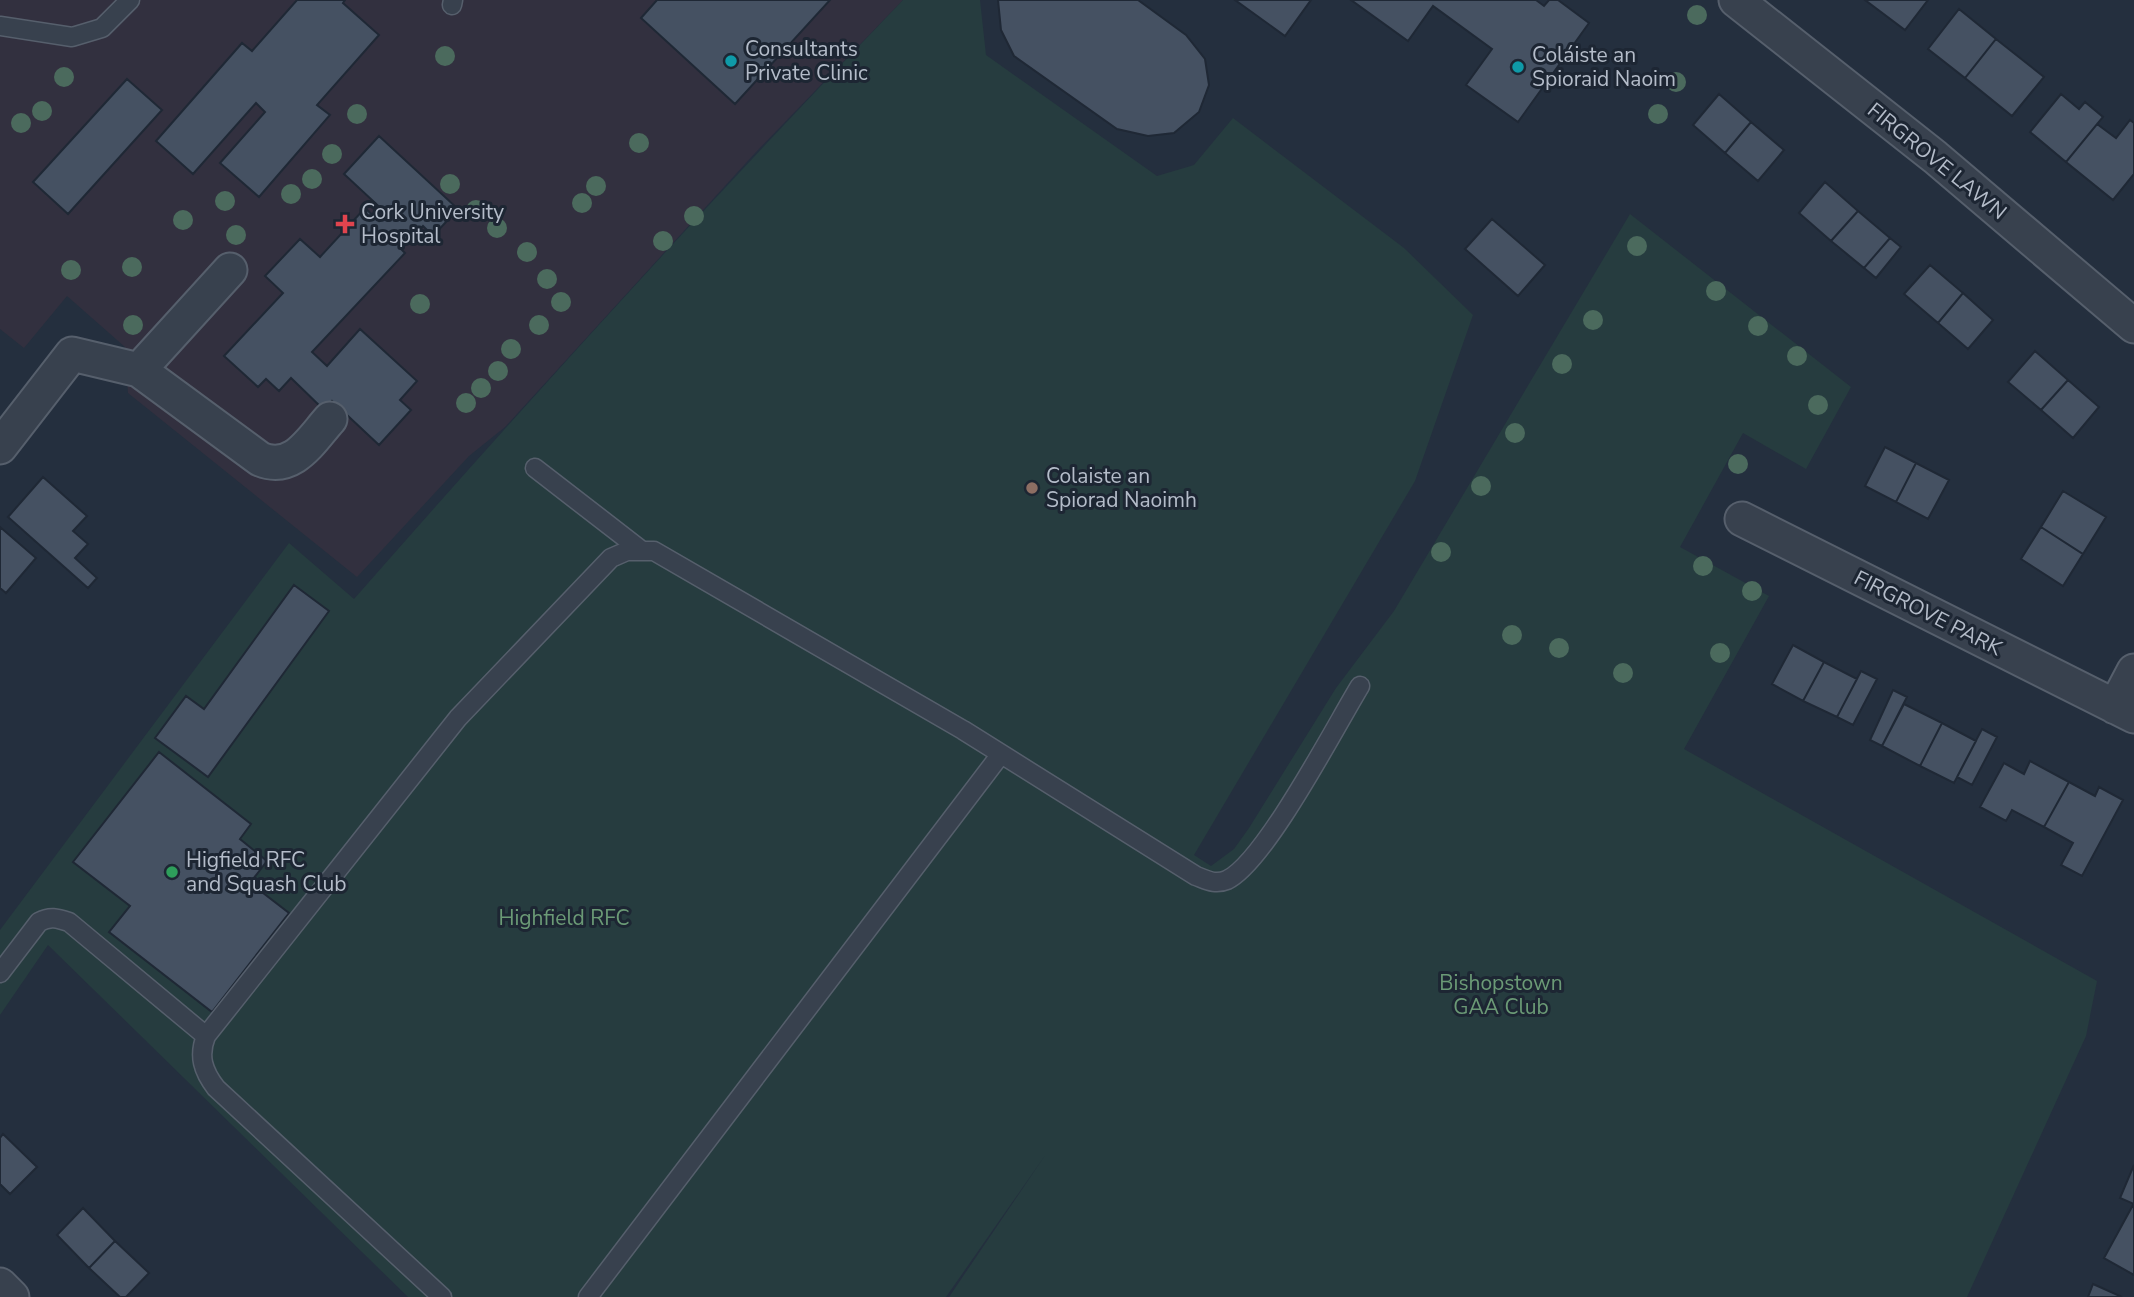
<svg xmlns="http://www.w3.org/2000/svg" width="2134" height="1297" font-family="'Nunito Sans',sans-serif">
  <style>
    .medical { fill: #32303f }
    .green { fill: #263c3f }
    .building { fill: #455162; stroke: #1f2835; stroke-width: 2 }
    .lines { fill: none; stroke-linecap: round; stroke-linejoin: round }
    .service-casing { stroke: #565f6c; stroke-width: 21 }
    .minor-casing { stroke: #565f6c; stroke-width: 37 }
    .service { stroke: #38414e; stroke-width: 18 }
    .minor { stroke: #38414e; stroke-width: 33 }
    .tree { fill: #4b6a5d }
    .culture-dot { fill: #0f9aa8; stroke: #1d2633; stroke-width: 2.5 }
    .health-dot { fill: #e0444e; stroke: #1d2633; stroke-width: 2.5 }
    .education-dot { fill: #8d6e63; stroke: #1d2633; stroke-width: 2.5 }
    .leisure-dot { fill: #2e9e5b; stroke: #1d2633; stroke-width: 2.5 }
    .labels { text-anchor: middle; stroke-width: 6; stroke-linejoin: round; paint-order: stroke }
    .poi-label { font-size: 21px; fill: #b4bcc9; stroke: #1d2633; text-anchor: start }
    .street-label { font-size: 21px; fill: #b4bcc9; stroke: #1d2633 }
    .park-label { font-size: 21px; fill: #6b9a76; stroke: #1d2633 }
  </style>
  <rect width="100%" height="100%" fill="#242f3e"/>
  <path class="medical" d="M0,0h903l-148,153 -250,274 -36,29 -112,121 -229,-184 -3,-46 -58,-51 -43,52 -24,-19z"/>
  <path class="green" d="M903,0h77l6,55 171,121 37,-11 39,-47 171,130 69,67 -58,166 -221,374 17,11 23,-17 15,-21 87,-140 58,-77 236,-397 221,173 -45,82 -63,-36 -63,114 89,49 -85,153 413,232 -11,55 -119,261h-1018l97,-143 -100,143h-538l-360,-352 -48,70v-85l289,-387 65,56c179,-204 361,-404 549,-599z"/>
  <path class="building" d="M297,0h48l-2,3 36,32 -62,70 13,10 -71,82 -39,-34 45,-51 -9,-9 -63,71 -37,-33 86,-98 10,8z
    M657,0h173l-95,104 -94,-86z
    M998,0h140l48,35 19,24 4,26 -10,27 -25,21 -26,3 -31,-7 -103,-73 -13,-26z
    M1235,0h76l-26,36z
    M1351,0h185l8,6 5,-6h9l31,23 -71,99 -52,-37 26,-36 -59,-43 -25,35z
    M1865,0h63l-23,30z
    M1959,9l37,30 -31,39 -37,-29z
    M1996,39l48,38 -32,39 -47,-38z
    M127,79l35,31 -94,104 -35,-32z
    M1719,94l32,28 -26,31 -32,-28z
    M2061,94l18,15 6,-7 18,15 -37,45 -36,-30z
    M2130,120l4,3v51l-21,26 -47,-38 31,-38 19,14z
    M1751,122l33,28 -26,31 -33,-28z
    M379,136l79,73 -25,27 -10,-10 -22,23 4,4 -93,99 15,14 33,-37 57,52 -17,19 11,10 -32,35 -47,-44 -8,9 -33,-32 -12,13 -13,-12 -8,8 -34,-31 59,-63 -18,-17 35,-37 20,18 45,-49 14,13 7,-8 -42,-39z
    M1825,182l33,29 -27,30 -32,-28z
    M1858,211l32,27 -26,30 -33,-27z
    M1492,219l53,46 -27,31 -53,-47z
    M1890,238l11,9 -25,31 -12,-10z
    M1930,265l33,28 -25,30 -34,-29z
    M1963,293l30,27 -25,29 -30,-26z
    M2035,351l33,29 -27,30 -33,-28z
    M2068,380l31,27 -26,31 -32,-28z
    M1885,447l31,16 -20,39 -31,-16z
    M1916,463l33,17 -21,39 -32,-17z
    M43,477l44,39 -14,15 15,13 -13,14 22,20 -9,10 -80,-71z
    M2063,491l43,26 -23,37 -42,-27z
    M0,527l36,31 -30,35 -6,-5z
    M2041,527l42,27 -20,32 -42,-27z
    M294,585l35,26 -121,166 -53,-39 31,-42 18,13z
    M1793,645l31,17 -21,39 -31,-17z
    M1824,662l33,17 -20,38 -34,-16z
    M1861,671l16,8 -24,46 -16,-8z
    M1893,690l14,7 -25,49 -12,-6z
    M1904,704l38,19 -22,43 -38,-20z
    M1942,723l34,18 -22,42 -34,-17z
    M1982,729l15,8 -25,48 -15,-8z
    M159,752l92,72 -11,15 27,22 -17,22 39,30 -77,99 -103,-80 21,-26 -57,-44z
    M2030,761l39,21 -25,45 -32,-17 -6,11 -26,-14 24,-44 20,11z
    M2069,782l26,14 4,-9 24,13 -41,76 -21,-11 12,-22 -29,-16z
    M3,1134l34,33 -27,27 -10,-10v-46z
    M2134,1165v39l-14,-6z
    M2133,1205l1,1v69l-30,-17z
    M83,1208l32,33 -26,27 -32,-33z
    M115,1241l34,32 -23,24h-6l-31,-29z
    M2093,1284l29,13h-34z"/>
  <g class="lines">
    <g class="service-casing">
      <path id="service" d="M452,5l1,-5
        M0,26l72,11 30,-9 28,-28
        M535,468l106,82
        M0,973l39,-51c11,-6 18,-4 30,0l137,114 252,-318 153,-160 16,-7h27l309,179 233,146c11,4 19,9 31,4 38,-18 108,-153 133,-194
        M206,1036c-8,20 -3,35 10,52l226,209
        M588,1297l413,-543"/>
    </g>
    <g class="minor-casing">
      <path id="minor" d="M1736,0l199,157 199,169
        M139,370l121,89c33,14 51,-19 70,-40
        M0,447l72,-93 67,16 91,-100
        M1742,519l392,197
        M2115,707l19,-36
        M0,1285l12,12"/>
    </g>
    <use href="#service" class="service"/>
    <use href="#minor" class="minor"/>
  </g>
  <g class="tree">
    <circle cx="1697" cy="15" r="10"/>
    <circle cx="445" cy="56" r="10"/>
    <circle cx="64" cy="77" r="10"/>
    <circle cx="1676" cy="82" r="10"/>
    <circle cx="42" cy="111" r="10"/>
    <circle cx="357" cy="114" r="10"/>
    <circle cx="1658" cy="114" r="10"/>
    <circle cx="21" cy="123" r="10"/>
    <circle cx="639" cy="143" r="10"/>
    <circle cx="332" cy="154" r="10"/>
    <circle cx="312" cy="179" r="10"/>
    <circle cx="450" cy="184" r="10"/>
    <circle cx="596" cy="186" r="10"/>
    <circle cx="291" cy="194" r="10"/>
    <circle cx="225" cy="201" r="10"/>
    <circle cx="582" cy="203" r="10"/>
    <circle cx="476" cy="210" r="10"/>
    <circle cx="694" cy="216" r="10"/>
    <circle cx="183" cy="220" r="10"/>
    <circle cx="497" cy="228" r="10"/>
    <circle cx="236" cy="235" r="10"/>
    <circle cx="663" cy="241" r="10"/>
    <circle cx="1637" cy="246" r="10"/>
    <circle cx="527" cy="252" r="10"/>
    <circle cx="132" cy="267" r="10"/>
    <circle cx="71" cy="270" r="10"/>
    <circle cx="547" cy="279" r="10"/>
    <circle cx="1716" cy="291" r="10"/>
    <circle cx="561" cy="302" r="10"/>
    <circle cx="420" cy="304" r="10"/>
    <circle cx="1593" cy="320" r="10"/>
    <circle cx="133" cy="325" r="10"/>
    <circle cx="539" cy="325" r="10"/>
    <circle cx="1758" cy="326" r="10"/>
    <circle cx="511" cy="349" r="10"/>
    <circle cx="1797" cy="356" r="10"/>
    <circle cx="1562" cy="364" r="10"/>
    <circle cx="498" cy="371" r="10"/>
    <circle cx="481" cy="388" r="10"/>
    <circle cx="466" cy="403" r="10"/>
    <circle cx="1818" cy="405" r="10"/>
    <circle cx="1515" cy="433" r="10"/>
    <circle cx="1738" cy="464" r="10"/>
    <circle cx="1481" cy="486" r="10"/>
    <circle cx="1441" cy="552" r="10"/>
    <circle cx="1703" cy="566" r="10"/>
    <circle cx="1752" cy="591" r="10"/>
    <circle cx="1512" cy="635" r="10"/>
    <circle cx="1559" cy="648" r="10"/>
    <circle cx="1720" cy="653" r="10"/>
    <circle cx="1623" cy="673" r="10"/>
  </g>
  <g class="culture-dot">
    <circle cx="731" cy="61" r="7"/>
    <circle cx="1518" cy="67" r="7"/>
  </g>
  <path class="health-dot" d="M341.5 213.5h7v7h7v7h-7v7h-7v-7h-7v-7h7z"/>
  <circle class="education-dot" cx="1032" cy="488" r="7"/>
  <circle class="leisure-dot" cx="172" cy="872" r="7"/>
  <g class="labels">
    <g class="poi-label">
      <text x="745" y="56">Consultants<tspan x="745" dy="24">Private Clinic</tspan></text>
      <text x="1532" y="62">Coláiste an<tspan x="1532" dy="24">Spioraid Naoim</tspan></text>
      <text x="361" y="219">Cork University<tspan x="361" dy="24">Hospital</tspan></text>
      <text x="1046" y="483">Colaiste an<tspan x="1046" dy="24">Spiorad Naoimh</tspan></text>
      <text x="186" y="867">Higfield RFC<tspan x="186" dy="24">and Squash Club</tspan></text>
    </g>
    <g class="street-label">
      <text transform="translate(1937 161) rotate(39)" y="7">FIRGROVE LAWN</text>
      <text transform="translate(1928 613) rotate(27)" y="7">FIRGROVE PARK</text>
    </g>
    <g class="park-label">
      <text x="564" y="925">Highfield RFC</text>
      <text x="1501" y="990">Bishopstown<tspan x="1501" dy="24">GAA Club</tspan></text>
    </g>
  </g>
</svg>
